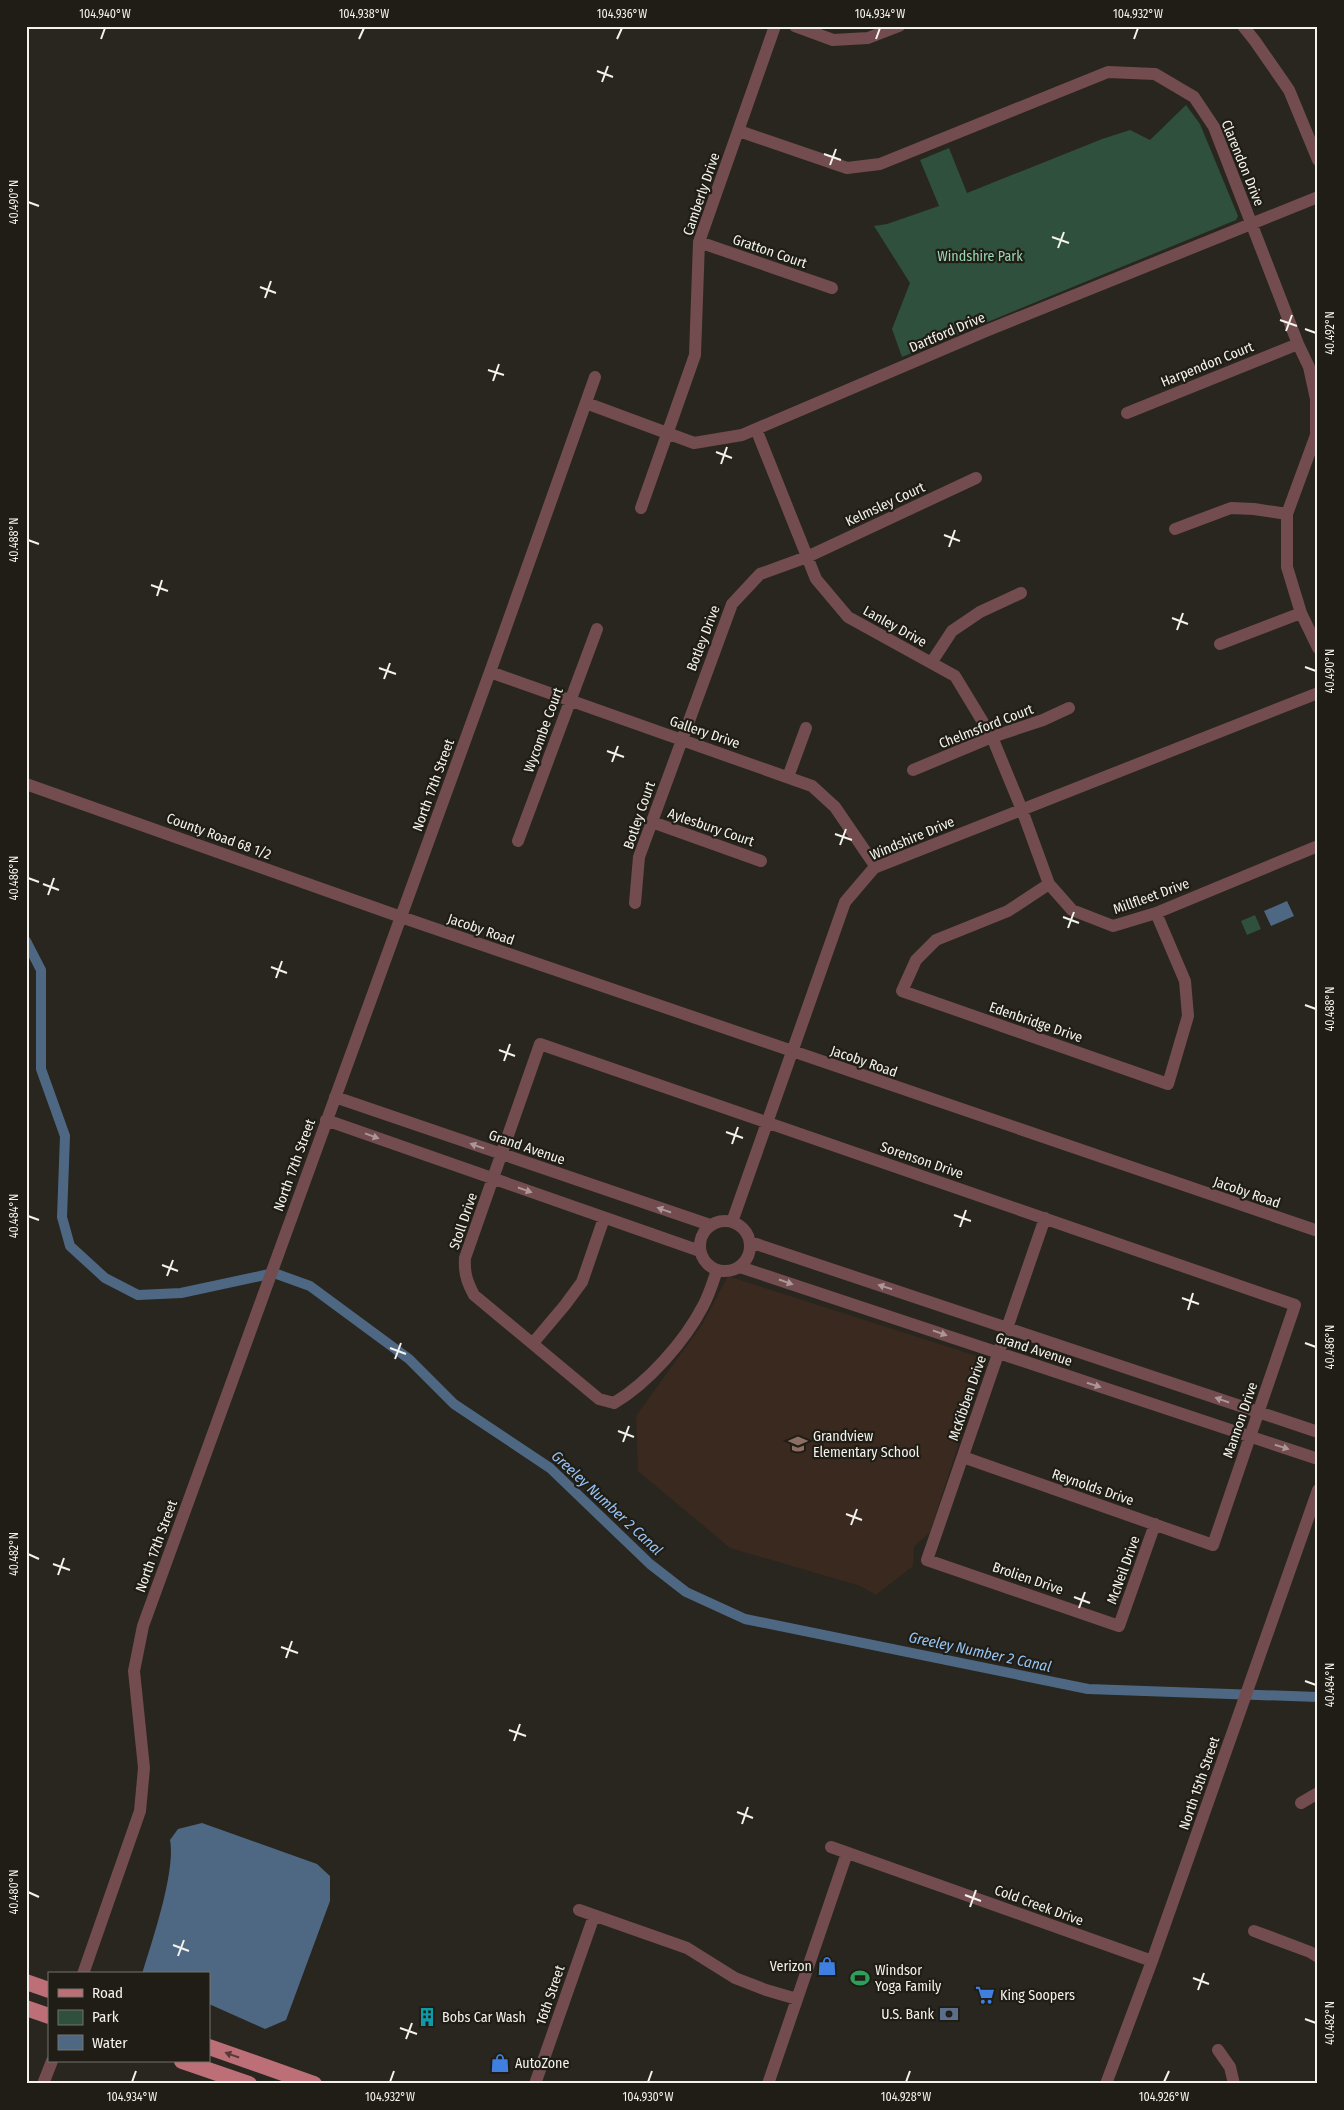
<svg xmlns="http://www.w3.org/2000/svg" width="1344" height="2110" font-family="'Fira Sans Condensed',sans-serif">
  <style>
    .education { fill: #3a291f }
    .green { fill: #2e503d }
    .water { fill: #4e6884 }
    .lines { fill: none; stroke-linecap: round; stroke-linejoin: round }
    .canal { stroke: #4e6884; stroke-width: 10 }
    .minor { stroke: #724c4f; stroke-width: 12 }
    .major { stroke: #bc6f77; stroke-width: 16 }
    .oneway { fill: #ac9796 }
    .oneway2 { fill: #563a37 }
    .ticks { fill: none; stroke: #f3f2ec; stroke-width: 2 }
    .labels { text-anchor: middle; stroke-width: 4.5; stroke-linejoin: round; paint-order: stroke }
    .street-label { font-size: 14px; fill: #f3f2ec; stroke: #1f1d15 }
    .park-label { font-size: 14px; fill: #98d9b4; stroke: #1f1d15 }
    .poi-label { font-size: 14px; fill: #f3f2ec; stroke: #1f1d15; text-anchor: start }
    .water-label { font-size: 15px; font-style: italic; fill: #97c4f5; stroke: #1f1d15 }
    .neatline { fill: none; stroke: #f3f2ec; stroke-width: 2 }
    .ticks-label { font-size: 12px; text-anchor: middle; fill: #f3f2ec }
  </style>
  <rect width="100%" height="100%" fill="#28261e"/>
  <path class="education" d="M728,1276l258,83 -56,173 -16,15 -1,19 -37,29 -16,-9 -130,-38 -92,-77 -2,-55 67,-93z"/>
  <path class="green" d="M1186,105l14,19 38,92 -2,4 -334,137 -10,-28 18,-46 -36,-57 13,-2 52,-18 -19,-46 29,-12 18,45 135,-54 28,-9 20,10z
    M1255,915l6,14 -14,6 -6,-14z"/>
  <path class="water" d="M1287,901l7,15 -23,10 -7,-15z
    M202,1823l115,41 13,12v25l-44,119 -21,9 -56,-25v-30h-67c10,-33 34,-103 28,-134l8,-11z"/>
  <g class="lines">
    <path class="canal" d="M26,941l15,29v99l24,67 -3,81 8,29 35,32 33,17 43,-2 93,-20 36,13 99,73 45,45 96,64 100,96 36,28 59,27 343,70 230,8"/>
    <path class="minor" d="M795,26l38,14 35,-2 31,-12
      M1243,26l12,15 34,49 29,70
      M739,131l108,37 33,-4 228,-92 47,2 39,23 20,30 84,217 11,23 7,32v36l-29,79v53l14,46 17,35
      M699,242l133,46
      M586,403l108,40 48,-8 244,-104 332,-134
      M1127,413l171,-69
      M756,429l60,150 32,38 107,59 37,61 30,73 27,74 23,26 41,16 43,-13 162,-67
      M641,508l54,-153 4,-113 76,-216
      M1175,529l56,-21 23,1 33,5
      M1220,644l81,-31
      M931,663l21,-32 28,-19 41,-19
      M490,672l322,114 23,21 41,60
      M913,770l79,-33 51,-17 26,-12
      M788,777l18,-49
      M26,784l375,133 917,314
      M652,822l109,39
      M518,841l79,-212
      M1049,884l-41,27 -72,29 -20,20 -14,31 266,93 20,-68 -3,-35 -29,-68
      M635,903l4,-46 93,-253 28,-30 47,-17 169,-79
      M335,1097l375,128
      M326,1120l374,131
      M1045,1218l-118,342 192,66 36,-102
      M700 1246a25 25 0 1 1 50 0a25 25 0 1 1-50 0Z
      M732,1222l113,-320 29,-34 444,-175
      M750,1242l568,190
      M740,1267l578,192
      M717,1270c-4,12 -8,25 -14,36 -18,35 -55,77 -89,97l-15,-4 -125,-104c-7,-13 -10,-22 -9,-37l75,-214 755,261 -82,240 -250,-88
      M533,1343l32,-38 17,-23 22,-64
      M1301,1803l17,-10
      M831,1847l321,114
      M579,1910l108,38 48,30 31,12 31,9
      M1254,1931l56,21 8,5
      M83,1974l57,-163 4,-43 -10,-97 9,-45 347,-954 105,-295
      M1218,2050l12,17 4,17
      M43,2084l9,-23
      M535,2084l59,-168
      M768,2084l79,-231
      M1106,2084l46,-123 166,-471"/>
    <path class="major" d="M26,1982l23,8
      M26,2008l23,8
      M209,2047l105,37
      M182,2061l67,23"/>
  </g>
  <defs><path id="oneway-solid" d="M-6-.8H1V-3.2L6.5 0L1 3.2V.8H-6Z" transform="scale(1.25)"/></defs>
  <g class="oneway">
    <use href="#oneway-solid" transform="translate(372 1136) rotate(20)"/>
    <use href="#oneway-solid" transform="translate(477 1146) rotate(-161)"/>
    <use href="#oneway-solid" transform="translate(525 1190) rotate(19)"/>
    <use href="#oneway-solid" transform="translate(664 1210) rotate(-161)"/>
    <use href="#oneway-solid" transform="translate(786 1282) rotate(19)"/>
    <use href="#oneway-solid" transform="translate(885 1287) rotate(-162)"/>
    <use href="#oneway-solid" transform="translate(940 1333) rotate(19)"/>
    <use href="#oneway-solid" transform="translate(1094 1385) rotate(18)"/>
    <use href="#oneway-solid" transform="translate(1222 1400) rotate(-161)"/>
    <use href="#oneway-solid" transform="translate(1282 1447) rotate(18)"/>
  </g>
  <use class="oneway2" href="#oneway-solid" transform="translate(232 2055) rotate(-161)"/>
  <path class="ticks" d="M101,39l4,-11M359,39l5,-11M617,39l5,-11M876,39l4,-11M1134,39l4,-11M597,71l16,6M602,82l6,-16M824,154l17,6M830,165l6,-16M28,202l11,4M1052,237l17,6M1058,248l6,-16M260,287l16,6M265,298l6,-17M1280,320l17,6M1305,329l11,4M1286,331l6,-16M488,370l16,5M493,381l6,-17M716,452l16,6M721,464l6,-17M944,535l16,6M28,540l11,4M949,547l6,-17M151,585l17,6M157,596l5,-16M1172,618l16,6M1177,630l6,-17M1305,667l11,4M379,668l17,6M384,679l6,-16M607,751l17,6M612,762l6,-16M835,834l17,6M840,845l6,-16M28,878l11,4M43,884l16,6M48,895l6,-17M1063,917l16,6M1068,928l6,-16M271,967l16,6M276,978l6,-17M1305,1005l11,4M499,1050l16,6M504,1061l6,-17M726,1132l17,6M732,1144l6,-17M954,1215l17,6M28,1216l11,4M960,1227l6,-17M162,1265l16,6M167,1276l6,-16M1182,1298l17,6M1188,1310l5,-17M1305,1343l11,4M390,1348l16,6M395,1359l6,-16M618,1431l16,6M623,1442l6,-16M846,1514l16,6M851,1525l6,-16M28,1554l11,5M53,1564l17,6M58,1575l6,-17M1074,1597l16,6M1079,1608l6,-16M281,1647l17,6M286,1658l6,-17M1305,1681l11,4M509,1730l17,6M514,1741l6,-17M737,1812l16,6M742,1824l6,-17M28,1892l11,5M965,1895l16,6M970,1907l6,-17M173,1945l16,6M178,1956l6,-16M1193,1978l16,6M1198,1990l6,-17M1305,2019l11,4M400,2028l17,6M406,2039l6,-16M132,2082l4,-11M390,2082l4,-11M648,2082l4,-11M906,2082l4,-11M1164,2082l5,-11"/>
  <defs>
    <g id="school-bare" transform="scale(1.5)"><path d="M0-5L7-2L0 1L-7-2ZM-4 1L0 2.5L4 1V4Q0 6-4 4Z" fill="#8d6e63" stroke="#1f1d15" stroke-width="2.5" paint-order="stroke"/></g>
    <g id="shop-bare" transform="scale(1.5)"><path d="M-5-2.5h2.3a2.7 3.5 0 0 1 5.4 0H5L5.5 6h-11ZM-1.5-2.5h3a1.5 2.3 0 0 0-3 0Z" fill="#3f7fe0" stroke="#1f1d15" stroke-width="2.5" paint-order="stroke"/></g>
    <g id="stadium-bare" transform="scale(1.5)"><path d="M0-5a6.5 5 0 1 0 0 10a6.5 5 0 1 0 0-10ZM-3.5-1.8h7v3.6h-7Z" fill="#2e9e5b" stroke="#1f1d15" stroke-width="2.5" paint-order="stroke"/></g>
    <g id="supermarket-bare" transform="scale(1.5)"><path d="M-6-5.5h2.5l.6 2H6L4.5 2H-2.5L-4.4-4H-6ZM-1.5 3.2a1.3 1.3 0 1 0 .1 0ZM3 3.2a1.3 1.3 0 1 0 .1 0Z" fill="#3f7fe0" stroke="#1f1d15" stroke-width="2.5" paint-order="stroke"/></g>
    <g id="bank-bare" transform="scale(1.5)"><path d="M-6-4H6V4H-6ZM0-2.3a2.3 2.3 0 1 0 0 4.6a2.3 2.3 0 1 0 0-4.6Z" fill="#5c6f8a" stroke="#1f1d15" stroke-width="2.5" paint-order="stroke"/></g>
    <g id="building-bare" transform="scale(1.5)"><path d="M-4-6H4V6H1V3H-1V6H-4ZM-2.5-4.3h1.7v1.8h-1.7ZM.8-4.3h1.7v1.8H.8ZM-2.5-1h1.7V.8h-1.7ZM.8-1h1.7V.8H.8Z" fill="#0f9aa8" stroke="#1f1d15" stroke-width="2.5" paint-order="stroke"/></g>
  </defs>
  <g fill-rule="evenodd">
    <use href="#school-bare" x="798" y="1444"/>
    <use href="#shop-bare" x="827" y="1966"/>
    <use href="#stadium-bare" x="860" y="1978"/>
    <use href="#supermarket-bare" x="985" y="1995"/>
    <use href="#bank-bare" x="949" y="2014"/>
    <use href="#building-bare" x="427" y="2017"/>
    <use href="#shop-bare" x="500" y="2063"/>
  </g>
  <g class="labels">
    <g class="street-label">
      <text transform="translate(1243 163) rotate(68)" y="5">Clarendon Drive</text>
      <text transform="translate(701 194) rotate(-71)" y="5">Camberly Drive</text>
      <text transform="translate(770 251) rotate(19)" y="5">Gratton Court</text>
      <text transform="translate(947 332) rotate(-23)" y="5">Dartford Drive</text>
      <text transform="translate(1207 364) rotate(-22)" y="5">Harpendon Court</text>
      <text transform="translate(885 504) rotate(-25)" y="5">Kelmsley Court</text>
      <text transform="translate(895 626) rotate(29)" y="5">Lanley Drive</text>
      <text transform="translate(703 638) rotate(-69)" y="5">Botley Drive</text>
      <text transform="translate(986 726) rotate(-21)" y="5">Chelmsford Court</text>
      <text transform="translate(543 730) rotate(-70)" y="5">Wycombe Court</text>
      <text transform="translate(705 732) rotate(19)" y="5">Gallery Drive</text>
      <text transform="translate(433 785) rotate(-70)" y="5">North 17th Street</text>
      <text transform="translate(639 815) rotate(-71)" y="5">Botley Court</text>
      <text transform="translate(711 827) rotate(19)" y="5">Aylesbury Court</text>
      <text transform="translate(219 836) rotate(20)" y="5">County Road 68 1/2</text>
      <text transform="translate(912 838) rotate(-23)" y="5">Windshire Drive</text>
      <text transform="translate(1151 896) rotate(-20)" y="5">Millfleet Drive</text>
      <text transform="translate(481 929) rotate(19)" y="5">Jacoby Road</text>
      <text transform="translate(1036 1022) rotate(19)" y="5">Edenbridge Drive</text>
      <text transform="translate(864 1061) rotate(19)" y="5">Jacoby Road</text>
      <text transform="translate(527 1147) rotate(19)" y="5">Grand Avenue</text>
      <text transform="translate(922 1160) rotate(19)" y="5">Sorenson Drive</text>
      <text transform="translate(294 1165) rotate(-70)" y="5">North 17th Street</text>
      <text transform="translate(1247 1192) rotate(19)" y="5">Jacoby Road</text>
      <text transform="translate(463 1221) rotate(-71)" y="5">Stoll Drive</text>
      <text transform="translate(1034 1349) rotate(18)" y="5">Grand Avenue</text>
      <text transform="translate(967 1398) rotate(-71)" y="5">McKibben Drive</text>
      <text transform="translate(1240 1420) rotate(-71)" y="5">Mannon Drive</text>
      <text transform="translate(1093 1487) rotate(19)" y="5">Reynolds Drive</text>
      <text transform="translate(156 1546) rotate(-70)" y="5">North 17th Street</text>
      <text transform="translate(1123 1570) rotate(-70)" y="5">McNeil Drive</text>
      <text transform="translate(1028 1578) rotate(19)" y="5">Brolien Drive</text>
      <text transform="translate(1199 1783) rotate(-71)" y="5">North 15th Street</text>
      <text transform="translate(1039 1905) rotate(20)" y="5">Cold Creek Drive</text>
      <text transform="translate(550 1995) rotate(-71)" y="5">16th Street</text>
    </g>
    <g class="park-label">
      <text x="980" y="261">Windshire Park</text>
    </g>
    <g class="poi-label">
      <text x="813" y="1441">Grandview<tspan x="813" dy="16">Elementary School</tspan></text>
      <text x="812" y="1971" text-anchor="end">Verizon</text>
      <text x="875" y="1975">Windsor<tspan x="875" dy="16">Yoga Family</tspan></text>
      <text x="1000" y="2000">King Soopers</text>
      <text x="934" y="2019" text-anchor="end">U.S. Bank</text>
      <text x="442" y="2022">Bobs Car Wash</text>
      <text x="515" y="2068">AutoZone</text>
    </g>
    <g class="water-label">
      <text transform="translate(607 1503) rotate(43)" y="5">Greeley Number 2 Canal</text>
      <text transform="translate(980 1652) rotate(12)" y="5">Greeley Number 2 Canal</text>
    </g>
  </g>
  <rect width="1344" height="2110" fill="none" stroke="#1f1d15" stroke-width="55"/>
  <rect x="48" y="1972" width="162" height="90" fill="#1f1d15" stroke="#74726b"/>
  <rect x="58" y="1989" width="25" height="8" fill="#bc6f77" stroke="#74726b"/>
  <text x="92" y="1998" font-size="15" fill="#f3f2ec">Road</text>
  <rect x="58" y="2010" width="25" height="15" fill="#2e503d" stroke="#74726b"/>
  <text x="92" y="2022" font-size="15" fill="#f3f2ec">Park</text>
  <rect x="58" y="2035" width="25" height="15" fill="#4e6884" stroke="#74726b"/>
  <text x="92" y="2048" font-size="15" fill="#f3f2ec">Water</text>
  <rect x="28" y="28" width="1288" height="2054" class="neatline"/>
  <g class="ticks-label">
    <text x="105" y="18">104.940°W</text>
    <text x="364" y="18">104.938°W</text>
    <text x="622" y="18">104.936°W</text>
    <text x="880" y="18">104.934°W</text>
    <text x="1138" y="18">104.932°W</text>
    <text transform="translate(14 202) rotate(-90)" y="4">40.490°N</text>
    <text transform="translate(1330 333) rotate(-90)" y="4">40.492°N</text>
    <text transform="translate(14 540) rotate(-90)" y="4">40.488°N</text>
    <text transform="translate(1330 671) rotate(-90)" y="4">40.490°N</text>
    <text transform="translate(14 878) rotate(-90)" y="4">40.486°N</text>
    <text transform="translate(1330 1009) rotate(-90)" y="4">40.488°N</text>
    <text transform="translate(14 1216) rotate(-90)" y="4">40.484°N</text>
    <text transform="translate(1330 1347) rotate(-90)" y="4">40.486°N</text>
    <text transform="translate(14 1554) rotate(-90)" y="4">40.482°N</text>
    <text transform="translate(1330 1685) rotate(-90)" y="4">40.484°N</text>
    <text transform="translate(14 1892) rotate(-90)" y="4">40.480°N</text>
    <text transform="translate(1330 2023) rotate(-90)" y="4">40.482°N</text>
    <text x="132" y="2101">104.934°W</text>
    <text x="390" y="2101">104.932°W</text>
    <text x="648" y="2101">104.930°W</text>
    <text x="906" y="2101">104.928°W</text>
    <text x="1164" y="2101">104.926°W</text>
  </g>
</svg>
